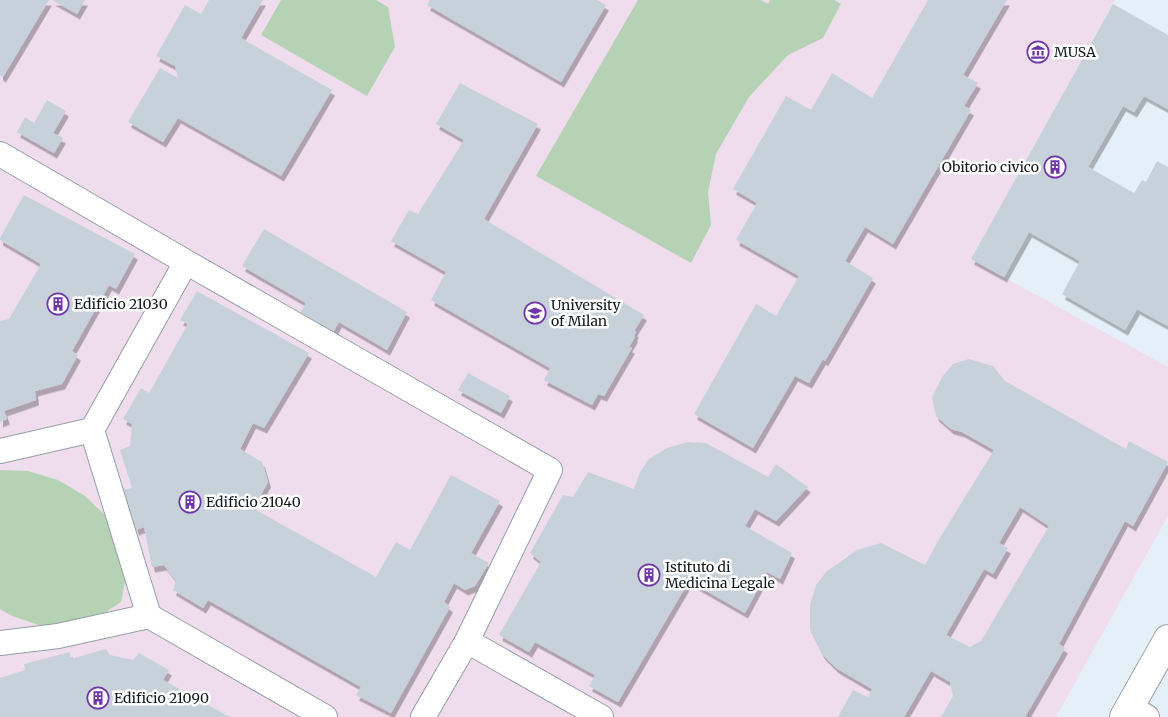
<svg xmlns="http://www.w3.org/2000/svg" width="1168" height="717" font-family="Merriweather,serif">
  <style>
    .education { fill: #efddee }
    .green { fill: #b6d2b4 }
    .building { fill: #c7d1da; fill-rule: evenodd; filter: url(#shadow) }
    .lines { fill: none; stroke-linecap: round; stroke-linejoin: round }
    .lane-casing { stroke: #959ea6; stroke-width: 26 }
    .street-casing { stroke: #959ea6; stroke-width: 30 }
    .lane { stroke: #fff; stroke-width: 24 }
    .street { stroke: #fff; stroke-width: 28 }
    .labels { text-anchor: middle; stroke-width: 5; stroke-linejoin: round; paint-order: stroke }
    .poi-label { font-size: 14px; fill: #16191c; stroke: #fff; text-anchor: start }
  </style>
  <defs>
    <filter id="shadow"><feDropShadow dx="3" dy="5.5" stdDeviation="0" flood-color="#0004"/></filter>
  </defs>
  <rect width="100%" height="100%" fill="#e5eff7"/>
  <path class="education" d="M0,0h1115l-144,259 197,108v149l-112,201h-1056z"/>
  <path class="green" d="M281,0h95l12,7 7,40 -28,49 -106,-61z
    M638,0h123l7,4 2,-4h64l7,4 -18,34 -35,17 -39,42 -33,57 -8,38 3,33 -20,38 -155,-87z
    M0,470l28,1 30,9 27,16 24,23 20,42 -8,41 -36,24h-43l-30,-10 -12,-7z"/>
  <path class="building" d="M0,0h49l-46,77 -3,-2z
    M52,0h33l-8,14z
    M209,0h54l-22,38 91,52 -51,86 -103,-58 -15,24 -35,-20 32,-54 18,10 -3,-12 -19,-10 29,-51 16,9z
    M430,0h167l9,5 -45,77 -134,-77z
    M928,0h79l-44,75 15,8 -14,23 7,4 -78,134 -28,-17 -20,34 28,17 -48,83 -2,-2 -14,24 -14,-7 -42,72 -59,-34 62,-110 20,12 23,-40 -63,-36 21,-37 -24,-14 53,-93 25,14 21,-37 40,25z
    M1113,4l55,31v74l-24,-13 -10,16 -11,-6 -35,61 46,26 8,-13 4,2 11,-21 11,6v159l-31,-17 -12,21 -63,-36 18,-33 -51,-29 -25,45 -33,-18z
    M460,83l78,41 -54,95 160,96 -10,16 2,1 -2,4 1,1 -6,10 3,1 -28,48 -6,-2 -6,11 -48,-25 6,-12 -119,-68 15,-28 -55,-31 18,-31 9,4 46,-74 -28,-16z
    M47,100l19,11 -13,22 10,5 -9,15 -37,-21 8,-15 9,6z
    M24,195l111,59 -19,35 -7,-4 -37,66 6,4 -16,29 -27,7 1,9 -32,11 3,8 -7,3v-101l9,-2 32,-55 -41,-24v-2z
    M264,229l143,83 -20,38 -48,-28 -7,12 -33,-19 7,-12 -64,-37z
    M197,291l112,62 -45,75 -11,-5 -13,26 22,13 6,20 -9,16 -7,4 4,8 120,67 20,-35 14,8 41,-75 49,26 -29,52 18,10 -14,23 -10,4 -11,-7 -10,19 6,5 -59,106 -35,-18 5,-8 -153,-87 -5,8 -30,-18 3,-9 -12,-16 -12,2 -8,-40 -8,3 -13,-40 9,-2 -12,-38 10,-4 2,-22 -9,-5 18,-31 8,5 39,-69 -8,-4z
    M969,359l24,7 12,15 121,68 3,-8 39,21 -35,64 -8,-5 -66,123 6,4 -40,69h-84l12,-21 -3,-14 -19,-11 -27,46h-66l15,-27 15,7 4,-8 -36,-21 -14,-14 -12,-24v-25l6,-20 10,-13 31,-22 24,-7 44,22 13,-24 56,-91 -32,-18 -11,-3 -15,-13 -4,-18 10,-21 11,-13zM1020,507l29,19 -68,115 -11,6 -24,-12 38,-66 9,5 15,-26 -9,-5z
    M468,373l42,23 -9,17 -43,-23z
    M687,442l19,1 62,34 8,-13 32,23 -32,34 -21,-12 -10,17 47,27 -12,26 -13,-7 -22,41 -56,-32 -71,121 -29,-16 6,-11 -60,-33 -6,10 -30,-17 42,-73 -11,-9 33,-58 10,2 15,-25 46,17 6,-17 9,-13 18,-11z
    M106,649l4,6 23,5 6,-7 30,17 -6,10 67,37h-230v-39l25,-8 -1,-6 46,-12 1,7z"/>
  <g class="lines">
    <g class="lane-casing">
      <path id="lane" d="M0,154l186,108
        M92,430l94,-168 364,208 -83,171 -44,76
        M0,451l92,-21 57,186
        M467,641l134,76
        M0,643l58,-7 91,-20 176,101
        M1130,707l17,10"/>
    </g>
    <g class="street-casing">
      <path id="street" d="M1124,717l44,-78"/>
    </g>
    <use href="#lane" class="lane"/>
    <use href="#street" class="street"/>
  </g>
  <defs>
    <g id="museum-ring" transform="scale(1.125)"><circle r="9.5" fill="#fff" stroke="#6f35ab" stroke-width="1.5"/><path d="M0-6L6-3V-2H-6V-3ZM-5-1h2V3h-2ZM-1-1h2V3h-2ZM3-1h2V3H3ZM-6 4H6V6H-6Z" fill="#6f35ab"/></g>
    <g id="building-ring" transform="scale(1.125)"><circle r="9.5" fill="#fff" stroke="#6f35ab" stroke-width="1.5"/><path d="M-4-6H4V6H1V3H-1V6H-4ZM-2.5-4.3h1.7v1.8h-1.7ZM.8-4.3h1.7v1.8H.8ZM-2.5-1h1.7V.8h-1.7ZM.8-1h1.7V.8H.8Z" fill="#6f35ab"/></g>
    <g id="university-ring" transform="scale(1.125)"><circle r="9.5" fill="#fff" stroke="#6f35ab" stroke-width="1.5"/><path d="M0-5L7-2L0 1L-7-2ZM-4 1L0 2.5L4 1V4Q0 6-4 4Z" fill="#6f35ab"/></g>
  </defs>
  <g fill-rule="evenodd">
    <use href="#museum-ring" x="1038" y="52"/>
    <use href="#building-ring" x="1055" y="167"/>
    <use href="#building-ring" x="58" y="304"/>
    <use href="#university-ring" x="535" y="313"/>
    <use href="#building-ring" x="190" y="502"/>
    <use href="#building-ring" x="649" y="575"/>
    <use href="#building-ring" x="98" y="698"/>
  </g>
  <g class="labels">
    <g class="poi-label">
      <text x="1054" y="57">MUSA</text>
      <text x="1039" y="172" text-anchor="end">Obitorio civico</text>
      <text x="74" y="309">Edificio 21030</text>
      <text x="551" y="310">University<tspan x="551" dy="16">of Milan</tspan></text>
      <text x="206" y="507">Edificio 21040</text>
      <text x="665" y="572">Istituto di<tspan x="665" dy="16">Medicina Legale</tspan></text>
      <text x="114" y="703">Edificio 21090</text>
    </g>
  </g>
</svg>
